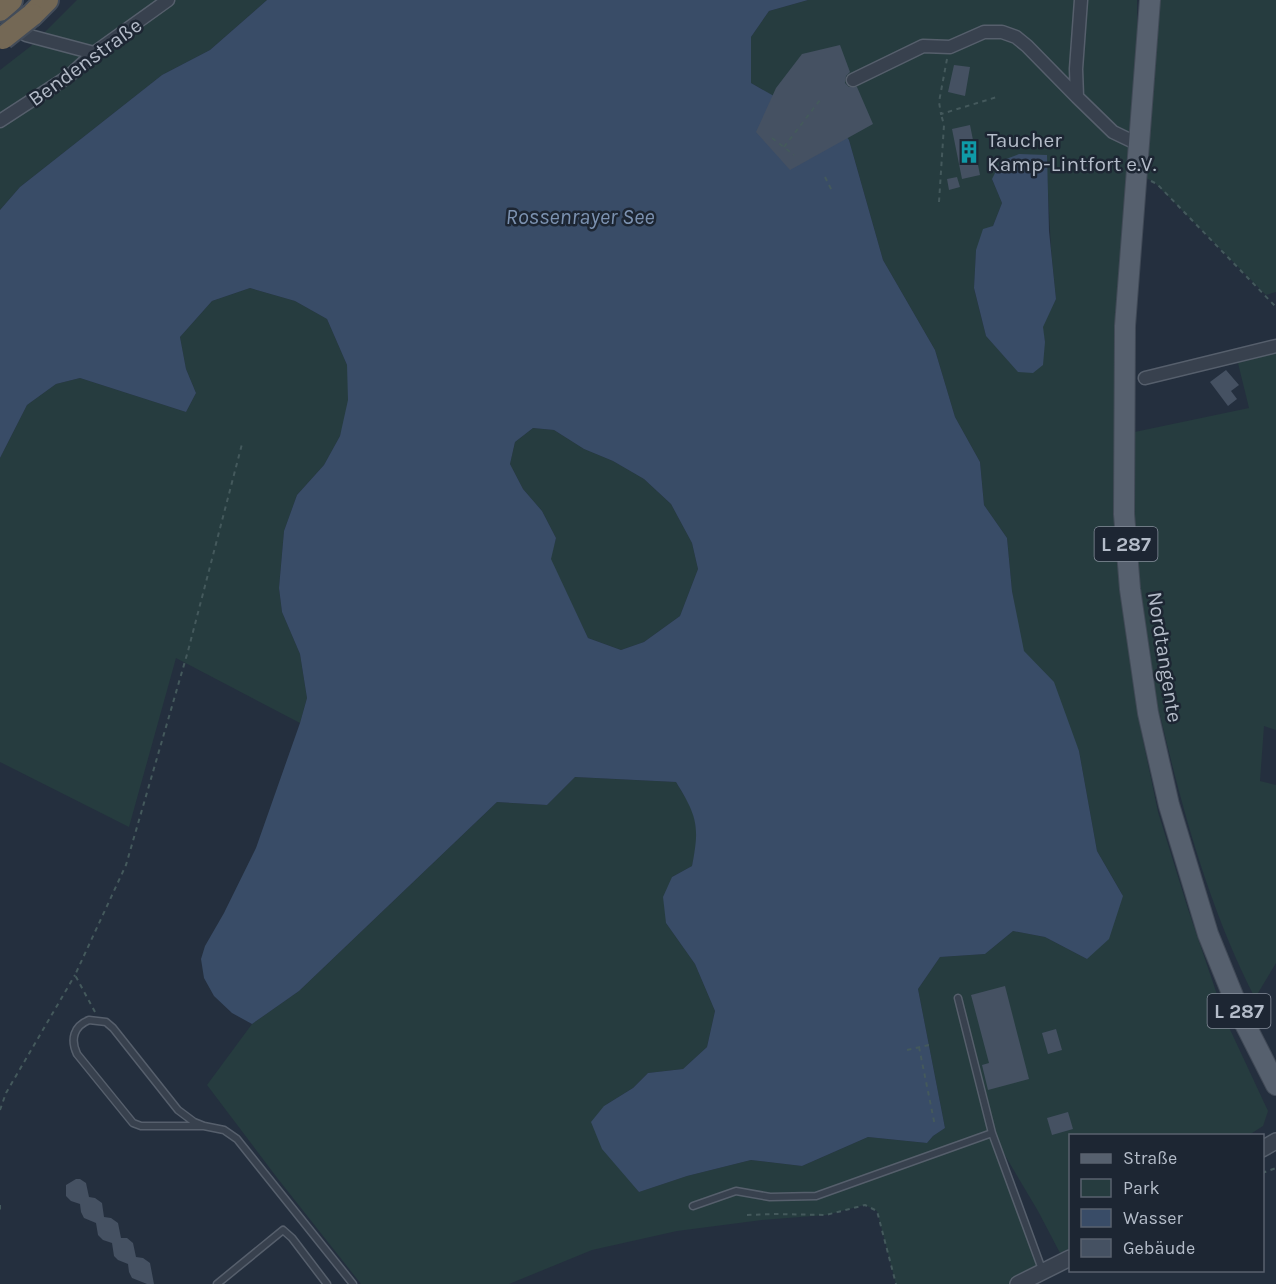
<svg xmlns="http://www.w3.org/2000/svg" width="1276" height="1284" font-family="Karla,sans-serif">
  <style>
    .green { fill: #263c3f; fill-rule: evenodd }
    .water { fill: #394c67; fill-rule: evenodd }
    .building { fill: #455162 }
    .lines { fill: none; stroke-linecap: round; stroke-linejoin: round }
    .service-casing { stroke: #565f6c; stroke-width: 9 }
    .minor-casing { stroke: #565f6c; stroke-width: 15 }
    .tertiary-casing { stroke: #565f6c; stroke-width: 18 }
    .primary-casing { stroke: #414a57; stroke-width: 22 }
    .motorway-casing { stroke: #434c59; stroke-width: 26 }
    .path { stroke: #44595c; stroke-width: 2; stroke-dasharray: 4.5 4.5; stroke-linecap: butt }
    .service { stroke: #38414e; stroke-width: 6 }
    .minor { stroke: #38414e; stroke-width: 12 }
    .tertiary { stroke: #38414e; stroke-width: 15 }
    .primary { stroke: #56606e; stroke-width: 20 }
    .motorway { stroke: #746855; stroke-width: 22 }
    .motorway-bridge-casing { stroke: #434c59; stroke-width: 26; stroke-linecap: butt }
    .motorway-bridge { stroke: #746855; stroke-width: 22 }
    .labels { text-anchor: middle; stroke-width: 5; stroke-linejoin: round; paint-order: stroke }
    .shield { fill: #1d2633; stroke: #878f9c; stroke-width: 1.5 }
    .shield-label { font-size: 20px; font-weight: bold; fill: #b4bcc9 }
    .street-label { font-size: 21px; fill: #b4bcc9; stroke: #1d2633 }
    .poi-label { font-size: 21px; fill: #b4bcc9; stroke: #1d2633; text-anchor: start }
    .water-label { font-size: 22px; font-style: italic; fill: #7c92b1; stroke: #1d2633 }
  </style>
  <rect width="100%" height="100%" fill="#242f3e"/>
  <path class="green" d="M77,0h190l-57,50 -48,25 -142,112 -20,23v-140l31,-24z
    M808,0h329l1,117 11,-117h127v292l-10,3 -112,-113 -20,-10 -9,262 124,-26 -11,-45 38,-10v377l-12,-4 -4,55 16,4v178l-21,35c-46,-90 -72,-186 -95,-283l-12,-2 -17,-113 7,116 20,96 30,97 38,112 42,90 -5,15 -14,9 -179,1v112l-10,5 -22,-42 -44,-74 49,136 -25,11h-122l-19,-73 -12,-6 -39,10 -64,5 -85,11 -85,19 -83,34h-148l-83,-105 -71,-94 45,-61 47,-33 198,-189 50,3 28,-28 101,5 17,28 5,28 -6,28 -20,11 -6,46 29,41 20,47 -8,36 -24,22 -35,4 -15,15 -29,18 35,86 48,-16 64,-16 51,6 66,-29 59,6 6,-7 12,-8 -27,-139 22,-32 45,-3 28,-23 32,6 42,22 35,-65 -25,-43 -18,-100 -57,-102 -10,-58 -5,-53 -23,-33 -4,-43 -25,-45 -20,-67 -52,-90 -34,-120 -98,-57v-46l18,-26zM1046,155l5,94 5,50 -14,28 3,15 -27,29 -32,-35 -12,-47 2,-39 17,-24 9,-23 -10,-24z
    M250,288l45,13 32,18 20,46 6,31 -13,40 -16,29 -27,30 -13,36 -5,57 3,24 18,42 7,44 -7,25 -124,-65 -47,169 -129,-65v-304l27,-53 29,-21 24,-6 106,34 10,-19 -10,-24 -6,-32 32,-36z
    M533,428l21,2 30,19 29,12 31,18 27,25 21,39 6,26 -18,47 -36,26 -23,8 -33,-12 -38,-79 6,-21 -14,-27 -19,-22 -13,-25 5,-22z"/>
  <path class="water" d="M267,0h541l-39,11 -18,26v46l37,21 47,17 14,19 34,120 52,90 20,67 25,45 4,43 23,33 5,53 12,60 30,31 25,69 18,100 26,45 -14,43 -22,20 -42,-22 -32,-6 -28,23 -45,3 -22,32 27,139 -12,8 -6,7 -59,-6 -66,29 -51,-6 -64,16 -48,16 -37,-43 -11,-27 13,-16 29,-18 15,-15 35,-4 24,-22 8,-36 -20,-47 -29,-41 -3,-26 9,-20 20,-11c8,-40 5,-50 -16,-84l-101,-5 -28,28 -50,-3 -198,189 -47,33 -20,-11 -18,-17 -10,-18 -3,-19 4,-13 19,-33 32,-65 44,-125 7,-25 -7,-44 -18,-42 -3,-24 5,-57 13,-36 27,-30 16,-29 8,-36 -1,-35 -20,-46 -32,-18 -45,-13 -38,13 -32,36 6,32 10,24 -10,19 -106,-34 -24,6 -29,21 -27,53v-248l20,-23 142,-112 48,-25zM533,428l21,2 30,19 29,12 31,18 27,25 21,39 6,26 -18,47 -36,26 -23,8 -33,-12 -37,-79 5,-21 -14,-27 -19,-22 -13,-25 5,-22z
    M1019,154l28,1 2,76 7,68 -13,28 2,15 -2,23 -10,8 -15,-1 -32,-36 -12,-48 2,-38 7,-21 10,-3 9,-23 -10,-24 9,-18z"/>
  <path class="building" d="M840,45l10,27 -4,4 -1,7 4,4h8l16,37 -83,46 -34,-38 20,-44 26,-34z
    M954,65l16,2 -5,29 -17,-4z
    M970,125l10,50 -18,4 -10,-50z
    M957,177l3,10 -11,3 -2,-11z
    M1226,370l13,15 -8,6 6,8 -9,7 -18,-24z
    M1005,986l24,93 -41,11 -6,-25 7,-2 -18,-68z
    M1056,1029l6,21 -14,4 -6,-21z
    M1068,1112l5,17 -21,6 -5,-17z
    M76,1179h4l6,4 3,14 6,1 7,5 2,14 7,1 7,5 3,15h6l6,5 3,14 7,1 7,5 4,21h-7l-15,-6 -3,-6 -1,-8 -10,-4 -4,-4 -2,-13 -9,-3 -5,-5 -2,-12 -12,-5 -3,-6 -1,-8 -9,-3 -5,-5v-11z"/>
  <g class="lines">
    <g class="service-casing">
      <path id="service" d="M958,998l34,135 51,139
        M89,1020l17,2 7,6 65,82 16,12 10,4h-63l-8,-3 -56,-69c-7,-15 -3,-28 12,-34z
        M204,1126l20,4 13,9 116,145
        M693,1206l43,-15 34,6 46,-1 176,-63
        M217,1284l66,-54 9,8 35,46"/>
    </g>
    <g class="minor-casing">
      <path id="minor" d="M1081,0l-5,69 1,28 36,35 25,12
        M26,35l68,18
        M853,80l70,-34 27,1 34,-15h18l14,5 11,9 50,51
        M0,121l69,-45 25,-23 74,-53
        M1145,378l131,-32"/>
    </g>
    <g class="tertiary-casing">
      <path id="tertiary" d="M1262,1149l14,-8
        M1018,1284l52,-26"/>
    </g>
    <g class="primary-casing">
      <path id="primary" d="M1150,0l-25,326 -1,188 6,75 18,124 21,92 39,129 34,84 34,67"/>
    </g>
    <g class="motorway-casing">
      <path id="motorway" d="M0,10l11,-10
        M32,15l15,-15"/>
    </g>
    <path class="path" d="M947,59l-8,43 2,12 56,-17
      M772,138l22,17
      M784,147l36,-47
      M825,177l7,14
      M1151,181l6,3 119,123
      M939,202l5,-77 -3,-11
      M95,1012l-20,-37 51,-110 62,-214 54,-207
      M919,1047l16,79
      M907,1050l22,-5
      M0,1110l6,-17 69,-118
      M1262,1173l14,-5
      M0,1205v9
      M747,1215l27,-1 52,1 39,-10 12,6 19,73"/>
    <use href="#service" class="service"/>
    <use href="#minor" class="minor"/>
    <use href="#tertiary" class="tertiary"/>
    <use href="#primary" class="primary"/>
    <use href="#motorway" class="motorway"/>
    <g class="motorway-bridge-casing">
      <path id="motorway-bridge" d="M3,38l29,-23"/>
    </g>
    <use href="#motorway-bridge" class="motorway-bridge"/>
  </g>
  <defs>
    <g id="building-bare" transform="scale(1.8)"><path d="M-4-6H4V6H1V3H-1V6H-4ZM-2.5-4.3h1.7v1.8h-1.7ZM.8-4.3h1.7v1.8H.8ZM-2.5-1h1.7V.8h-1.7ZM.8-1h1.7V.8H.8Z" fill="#0f9aa8" stroke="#1d2633" stroke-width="2.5" paint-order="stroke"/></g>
  </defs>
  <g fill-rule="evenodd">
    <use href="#building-bare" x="969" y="152"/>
  </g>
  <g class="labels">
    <g class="shield">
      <rect x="1094.5" y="527" width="63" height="34" rx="4.5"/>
      <rect x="1207.5" y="994" width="63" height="34" rx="4.5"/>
    </g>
    <g class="shield-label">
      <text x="1126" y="551">L 287</text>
      <text x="1239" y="1018">L 287</text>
    </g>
    <g class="street-label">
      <text transform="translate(85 62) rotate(-36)" y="7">Bendenstraße</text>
      <text transform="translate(1165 657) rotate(81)" y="7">Nordtangente</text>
    </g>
    <g class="poi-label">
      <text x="987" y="147">Taucher<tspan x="987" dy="24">Kamp-Lintfort e.V.</tspan></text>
    </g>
    <g class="water-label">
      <text x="580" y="224">Rossenrayer See</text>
    </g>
  </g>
  <rect x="1069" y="1134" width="195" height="138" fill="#1d2633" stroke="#59626f" stroke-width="1.5"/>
  <rect x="1081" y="1154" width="30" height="9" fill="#56606e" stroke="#59626f" stroke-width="1.5"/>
  <text x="1123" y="1164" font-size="18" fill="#b4bcc9">Straße</text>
  <rect x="1081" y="1179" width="30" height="18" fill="#263c3f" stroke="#59626f" stroke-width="1.5"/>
  <text x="1123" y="1194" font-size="18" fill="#b4bcc9">Park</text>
  <rect x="1081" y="1209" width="30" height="18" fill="#394c67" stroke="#59626f" stroke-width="1.5"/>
  <text x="1123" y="1224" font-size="18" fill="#b4bcc9">Wasser</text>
  <rect x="1081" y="1239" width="30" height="18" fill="#455162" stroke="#59626f" stroke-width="1.5"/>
  <text x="1123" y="1254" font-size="18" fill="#b4bcc9">Gebäude</text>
</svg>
